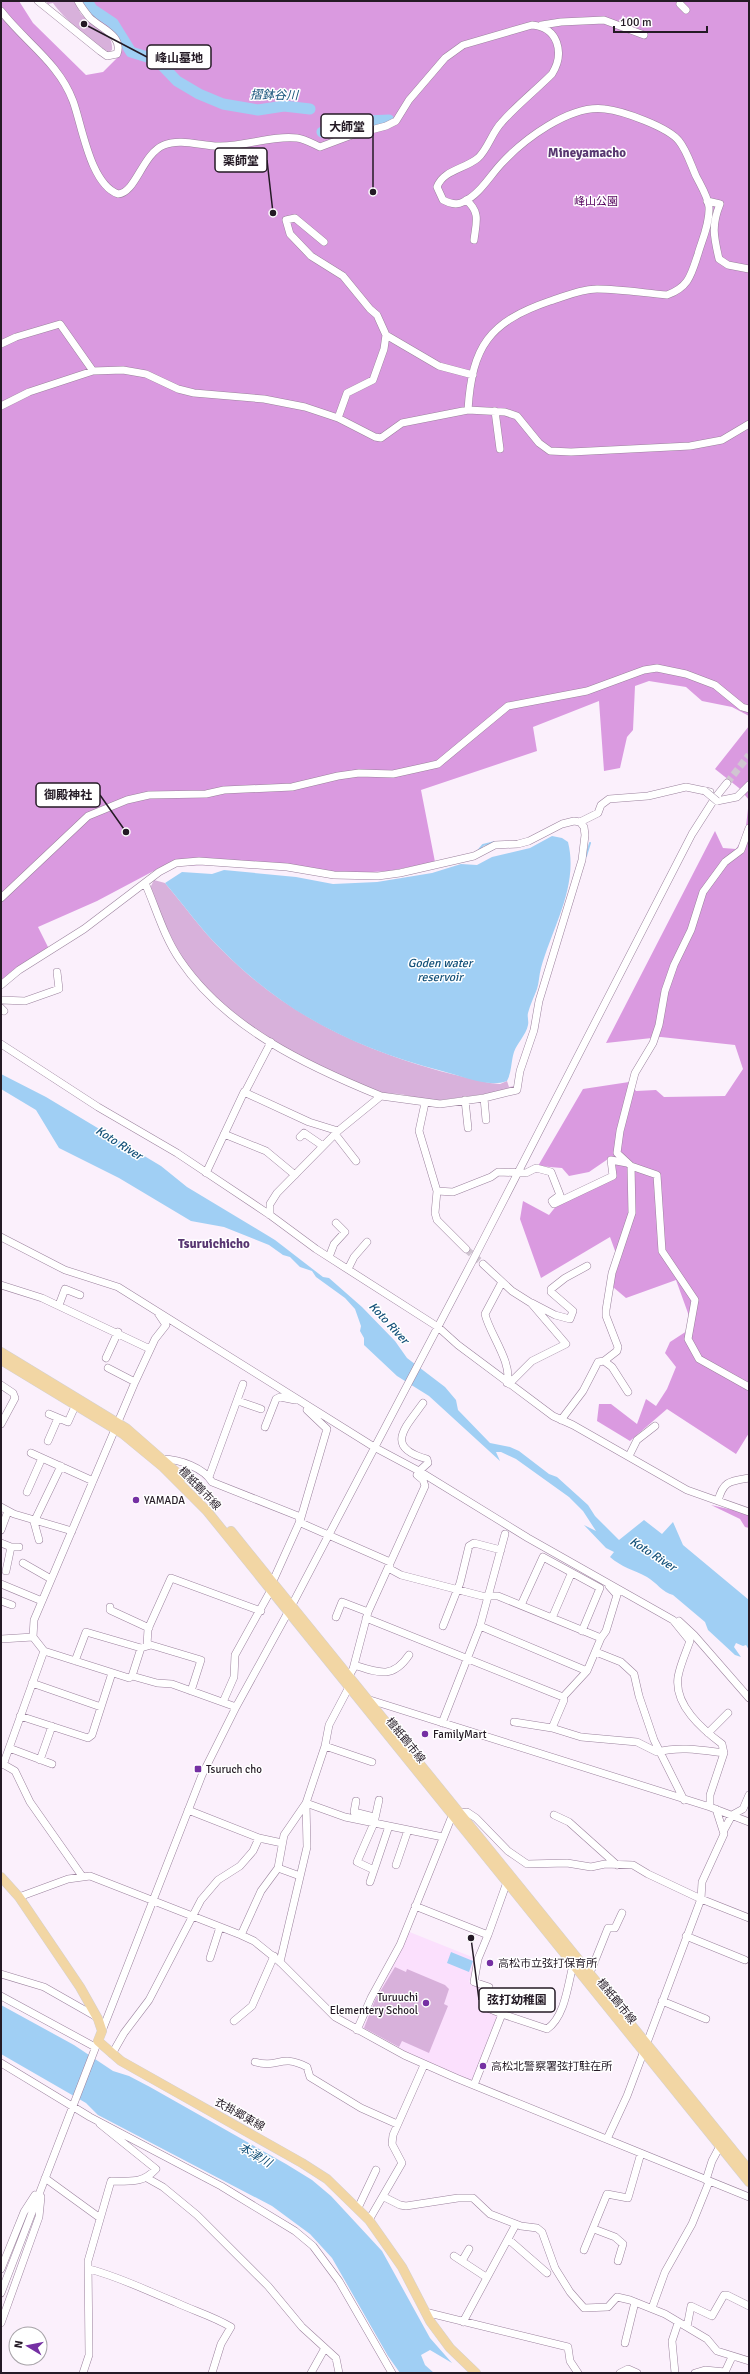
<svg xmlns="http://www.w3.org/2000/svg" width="750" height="2374" font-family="Signika,'Noto Sans JP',sans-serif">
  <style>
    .built { fill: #fbe0fd }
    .green { fill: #d8b1db }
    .forest { fill: #da9ae0 }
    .water { fill: #a0cff4 }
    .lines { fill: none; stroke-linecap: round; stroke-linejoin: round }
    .stream { stroke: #a0cff4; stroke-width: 2 }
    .river { stroke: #a0cff4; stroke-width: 11 }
    .minor-tunnel { stroke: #d0c5d1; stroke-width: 7; stroke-dasharray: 7 3.5; stroke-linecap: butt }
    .minor-casing { stroke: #9b829d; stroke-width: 8 }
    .major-casing { stroke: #d3d1d3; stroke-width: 10 }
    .minor { stroke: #fff; stroke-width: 7 }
    .major { stroke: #f2d6a4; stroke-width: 9 }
    .minor-bridge-casing { stroke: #9b829d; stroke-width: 8; stroke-linecap: butt }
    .minor-bridge { stroke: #fff; stroke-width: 7 }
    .poi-dot { fill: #7530a3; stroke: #fff; stroke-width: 1.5 }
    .labels { text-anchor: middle; stroke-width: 3; stroke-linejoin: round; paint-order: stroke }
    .park-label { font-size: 11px; fill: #54015c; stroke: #fff }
    .street-label { font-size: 11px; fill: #241a25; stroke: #fff }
    .poi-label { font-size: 11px; fill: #241a25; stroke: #fff; text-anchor: start }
    .water-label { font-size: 12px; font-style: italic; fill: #145179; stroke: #fff }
    .quarter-label { font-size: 13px; font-weight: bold; fill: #573670; stroke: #fff }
    .leader { fill: none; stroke: #241a25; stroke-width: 1.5 }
    .callout-dot { fill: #241a25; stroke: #fff; stroke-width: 1.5 }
    .callout { fill: #fff; stroke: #241a25; stroke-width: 1.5 }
    .callout-label { font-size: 12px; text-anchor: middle; font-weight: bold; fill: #241a25 }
  </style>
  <rect width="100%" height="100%" fill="#fbf0fc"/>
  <path class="built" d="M407,1931l70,28 -8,23 18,6 -7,19 17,7 1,3 -24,63 -3,2 -46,-20 -65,-33z"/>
  <path class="green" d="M46,1h29c2,4 4,11 7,14 11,12 32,16 30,35l-3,2c-15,-8 -47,-35 -56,-49l-5,1z
    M154,880l11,3c19,22 36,47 57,67 75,76 165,111 268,133l10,1 7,-3 2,6 6,-1 -1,4 -81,11 -33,-7 -21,-1 -61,-25 -59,-36 -58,-45 -30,-45 -22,-52z
    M395,1967l11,5 1,-3 38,16 4,4 -5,15 4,2 -19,47 -27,-12 -3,6 -35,-19 11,-28z"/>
  <path class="forest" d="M1,1h18l14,22 53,52 17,-3 15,-15 -6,-25 -26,-23 -4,-8h667v715l-17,-9 -30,-6 -16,-14 -37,-6 -14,5 -2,44 -6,7 -7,31 -16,3 -5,-70 -66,26 4,24 -116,39 14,72 -46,9 -49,3 -85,-10 -92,2 -66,35 -59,26 13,26 -50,31z
    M749,726v707l-13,21 -69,-45 -37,32 -33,-20 2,-17h12l26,20 9,-25 10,7 11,-17 9,-22 -11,-14 5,-11 23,-15 -17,-47 -50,18 -13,-11 5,-28 -8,-22 -69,41 -21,-59 3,-18 26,14 8,-10 57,-28 -6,-18 -19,13 -20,4 -7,-8 -24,-2 45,-77 46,-7 7,9 20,-1 8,7 61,-1 18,-27 -8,-24 -74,-8 -55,6 109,-212 8,17 13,1 9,-14 4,-35 -10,-12 -24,-19z
    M711,1505l35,8 3,-7v22l-4,-1 -5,-8z"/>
  <path class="water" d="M552,836l10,2 6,4c11,44 -16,86 -27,126 -2,7 -2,15 -4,21 -3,8 -7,16 -9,24 -1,4 1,8 0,12 -2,10 -11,18 -14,27 -3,9 -2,19 -7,29 -19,7 -45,-5 -65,-10 -85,-22 -157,-57 -220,-121 -21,-20 -38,-45 -57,-67l17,-11 30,2 12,-4 72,7 37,7 44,-2 55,-9 29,-9 16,1 15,-8 38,-9z
    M1,1074l45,23 115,69 26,21 88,53 48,37 6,1 33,29 33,34 12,17 38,29 11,13 2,10 32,33 20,4 9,4 30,23 8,3 31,28 7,11 24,24 25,-20 18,14 11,-12 10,23 66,55v50l-3,-5 -3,1 -7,-3 -2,4 7,10 -6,-2 -27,-25 -3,-8 -32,-27c-10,-2 -17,-13 -26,-18 -13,-7 -26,-10 -37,-20l4,-5 -8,-4 -22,-23 12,6 -13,-20 -14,-14 -53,-38 -15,-7h-5l4,9 -71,-65 -32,-20 -33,-31v-7l-4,-7 1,-5 -6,-17 -10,-11 -29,-21 -4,-6 -12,-4 -10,-10 -7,-2 -14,-10 -45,-18 -33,-6 -72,-43 -60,-30 -23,-38 -35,-21z
    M451,1952l22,9 -4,11 -22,-9z
    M1,2005l73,40 39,26 16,5 21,11 136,77 26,16 19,16 51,55 48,87 22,25 -22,-13 -9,5 4,10 9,8h-34l-12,-17 -56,-98 -22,-24 -38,-28 -174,-91 -12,-12 -85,-49z"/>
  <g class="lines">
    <path class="stream" d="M478,851l5,-6 12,-3
      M586,856l4,-13"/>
    <path class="river" d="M87,1l5,8 21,14 18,29 26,8 20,21 22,13 24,10 35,6 26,-4 26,3
      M322,132l46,-11 21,-1"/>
    <path class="minor-tunnel" d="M727,783l22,-28
      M466,1249l17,15"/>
    <g class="minor-casing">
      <path id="minor" d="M38,1l62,50 7,5 10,-2c7,-19 -18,-26 -28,-37 -4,-5 -8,-10 -11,-16
        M680,4l6,6
        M1,11c24,31 58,52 72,90 9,24 17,83 45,93 18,-1 24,-40 46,-49 16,-7 38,1 54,1 26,1 54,-11 79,-8 8,1 16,6 23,9l32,-12 34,-9 10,-5 13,-21 36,-42 18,-13 69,-20c26,2 33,28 20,49 -16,16 -35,31 -50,48 -10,10 -14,27 -24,36 -13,11 -35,12 -41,29l6,13c6,3 13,6 20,2 16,-7 26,-25 38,-38 22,-24 69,-60 104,-55 18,2 63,18 74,32 8,10 12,24 17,35 5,10 12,21 13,31 1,16 -7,33 -11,47 -7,21 -9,33 -31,41 -23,-2 -47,-6 -70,-6 -16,0 -31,7 -47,12 -61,21 -78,45 -82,109
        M542,25l19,-3 43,-2 40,15
        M466,200c15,12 10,23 8,40
        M707,201l13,3c-9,22 -6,33 -1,55l9,6 21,4
        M324,242l-29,-24 -9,2 4,14 21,22 32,20 27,33 7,6 9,20 -2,14 -11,31 -26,13 -9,25
        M386,335l53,31 34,9
        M1,344l15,-7 44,-13 33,47
        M1,406l28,-14 64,-21 30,-1 23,4 32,15 16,4 70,6 41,8 33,11 37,19 6,1 21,-15 66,-13 37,2 12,4 22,27 11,8 21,1 119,-6 32,-6 27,-16
        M495,411l5,38
        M717,801l20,-4 12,-12
        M580,822l18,-9 3,-8 8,-6 39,-3 38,-9 24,5
        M749,828l-8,22 -16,12 -22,30 -12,38 -17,35 -9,26 -6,34 -6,18 -18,30 -15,58 -3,22 14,13 26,9 5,76 33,49 -7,39 11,20 50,28
        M145,883c11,25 19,54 35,77 46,68 127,106 201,136
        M1,898l87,-82 39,-16 22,-5 57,-1 18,-4 68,-3 46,-11 21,-3 34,1 45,-10 70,-58 79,-15 57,-21 13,-2 29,6 29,11 27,22 7,2
        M1,985l18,-15 65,-41 75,-57 17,-9 23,-2 88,6 47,8 44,1 22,-3 74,-17 21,-11 23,-1 11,-3 33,-17 12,-3 6,1 4,5 1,8 -3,25 -43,141 -5,29 -14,41 -3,19 -33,8 -44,6 -59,-8 -43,35 -61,62 -7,11v11
        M1,1000l24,1 34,-12 -2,-17
        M1,1008l3,3
        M1,1044l97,63 79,46 93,62 46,34 122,78 20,18 95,71 20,9 114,65 62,22
        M245,1092l26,-50
        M484,1098l2,22
        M465,1100l3,28
        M425,1103l-6,28 18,60 -2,22 2,7 29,29
        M224,1134l42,17 29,24
        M335,1134l21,27
        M300,1137l4,-4 19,13
        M206,1173l38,-81 65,30 29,9
        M437,1191l16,1 38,-15 7,-5 28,1 10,-5 15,4 9,23 -8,6 2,3 59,-28 -2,-16 16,3
        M1,1237l64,33 53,17 256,160 45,24 109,67 145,82 17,21c-4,11 -10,24 -12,36 -4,28 24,52 44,67l2,9 -14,42v12
        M329,1257l5,-13 11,-12 -9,-9
        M483,1264l29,27 19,12 35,41 -34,17 -23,23
        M348,1269l6,-12 13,-15
        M502,1282l-17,32c4,19 28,49 22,69
        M1,1285l41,13 108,51
        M532,1303l23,12 15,4 3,-8 -22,-19v-3l14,-11 22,-12
        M59,1305l6,-16 15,6
        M106,1358l12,-26
        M604,1361l8,6 16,25
        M108,1368l27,14
        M1,1385l12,8 2,5 -14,26
        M238,1401l23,8
        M49,1414l19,8 8,-18
        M561,1420l22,-29 15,-29 6,-1 13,-10 1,-4 -12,-31v-6l6,-37 20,-60 -1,-47
        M265,1427l11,-28 4,-2 15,3
        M48,1441l10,-23
        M31,1453l62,28
        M629,1456l8,-16 18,-14
        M163,1459c16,0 41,9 49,23l86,34 3,7 89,39v7l11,6 81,21h16l103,42 -14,33 -24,26 -197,-79
        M419,1471l9,-8 -1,-4c-43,-12 -22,-31 -4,-56
        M209,1477l34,-93
        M27,1492l15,-34
        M718,1501c5,-20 12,-20 31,-23
        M1,1507l13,7 58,17
        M1,1530l7,-19
        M39,1540l-5,-18 27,-56
        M1,1543l10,4h8
        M23,1563l28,16
        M6,1571l5,-24
        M273,1581l27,-60 27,-92 -20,-19
        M1,1584l41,17
        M1,1601l11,4
        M521,1605l22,-48 57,31 -18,43
        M110,1607v3l39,18
        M336,1617l6,-15 26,10
        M552,1618l19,-44
        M679,1621l15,14 55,63
        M443,1626l17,-43 9,-37 5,-3 27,7
        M480,1626l107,45
        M601,1638l5,-7 11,-36 -8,-9
        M1,1639l32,-2
        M147,1645l1,-16 23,-51 90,33
        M44,1651l85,27 3,-2 25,7 15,1 64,23
        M596,1652l25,10 13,12 5,22 15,44 30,60
        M75,1661l11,-29 55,16
        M354,1665c25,8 39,14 55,-10
        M132,1676l9,-28 10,-3 50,15 -10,31
        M349,1676l4,-7 15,-57 57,-126 -2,-6 -6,-5
        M32,1683l69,24
        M367,1699l343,108 39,15
        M223,1702l11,-25 1,-22 36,-65
        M20,1716l68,22 4,-3 20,-62
        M514,1722l38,6 12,-28 -1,-3
        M442,1723l38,-97 25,-92
        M552,1728l29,9 56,5 20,10c23,-6 44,-2 67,1
        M708,1733l20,-20
        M325,1746l47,16
        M9,1748l43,16
        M40,1760l12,-34
        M1,1763l14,8 15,31 52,74
        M3,1765l41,-114 -11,-14 1,-17 101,-238 20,-43 11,-14 -8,-12
        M356,1801l-2,11 20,5
        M188,1810l71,28 23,5
        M460,1813l7,-1 9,6 32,33 19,13 40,-1 24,4 14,-3 28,1 15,9 53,25 48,19
        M554,1815l15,7 48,43
        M724,1830l8,-15 11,-6 6,-14
        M396,1865l12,-35
        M278,1868l6,-33 22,-32 39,14 98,20
        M374,1870l-17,-8 17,-39 5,-23
        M370,1882l19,-56
        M19,1897l49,-18 22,-3 151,59 13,6 26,21 55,55 69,38 52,23 293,119
        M415,1906l73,29 19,-53
        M241,1935l20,-44 17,-23 22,8
        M686,1936l59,24
        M210,1958l10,-31
        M280,1962l27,-115 -1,-44 19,-57 4,-21 20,-38
        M590,1973l18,-45h7l7,-15
        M1,1974l43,13 51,29
        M1,1996l94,51
        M662,2001l44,18
        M502,2014l45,15c18,-12 21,-45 26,-64
        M234,2021l18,-15 22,-50
        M357,2030l14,-32 29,-53 52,-129
        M102,2031l100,-256 34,-68 56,-102 181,-345 219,-426 23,-36 12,-15
        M112,2054l12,-21 25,-33 52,-100 17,-20 22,-14 13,-15 6,-13
        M255,2062c24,7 25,-9 52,5l3,10 51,31 36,16
        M1,2063l89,54 131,69 74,45 18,15 26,35 53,92
        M474,2085l28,-71 -19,-8 6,-19 -15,-5 4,-23 10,-24
        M607,2139l20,-43 74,-197 1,-17 22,-48 -8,-25
        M45,2178l55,40
        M147,2178l16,9 34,28 71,71 34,41 34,31 3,15
        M706,2180l6,-19 8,-15
        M384,2197l16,8 6,1 52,-8h15l17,16 31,12 16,2 5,4 13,36 15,24 14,16 24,-1 9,-10 13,3 35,14 42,25 10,12 32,10
        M358,2208l18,-38
        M369,2220l33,-57 -10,-19 1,-9 31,-70
        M594,2229l21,8 8,7 -5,17
        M508,2239l39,34
        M584,2250l23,-56 21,4 13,-45
        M454,2256l32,21
        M462,2261l7,-12
        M1,2269l23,-57 11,-17
        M89,2269c31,8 56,21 86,33 19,9 38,14 56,25l-10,17 -9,29
        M1,2293l97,-252
        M652,2308l13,-36 27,-48 17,-42
        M425,2312l143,35 2,14 8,12
        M463,2322l53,-98
        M1,2323l38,-106 2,-20
        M687,2327l4,-21 21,10 12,-21h3l22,11
        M625,2343l10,-41
        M83,2373l6,-18 -1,-94 23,-80c20,0 31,3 45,-12l-56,-45
        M311,2373l14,-25
        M620,2373l8,-4 9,4
        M675,2373l-3,-32 6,-18
        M695,2373l10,-3 20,2 7,-15"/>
    </g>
    <g class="major-casing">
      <path id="major" d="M1,1352l125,76 56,49
        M1,1360l122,74 40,33 44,44 542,671
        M231,1531l518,639
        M1,1877l18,20 61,90 18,32 4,12 -4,10 23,20 181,102 25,16 42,41 33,47 28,54 20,27 26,25"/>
    </g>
    <use href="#minor" class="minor"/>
    <use href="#major" class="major"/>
    <g class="minor-bridge-casing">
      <path id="minor-bridge" d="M705,791l12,10"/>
    </g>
    <use href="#minor-bridge" class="minor-bridge"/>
  </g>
  <g class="poi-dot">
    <circle cx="136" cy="1500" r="4"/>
    <circle cx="425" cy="1734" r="4"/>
    <rect x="194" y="1765" width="8" height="8" rx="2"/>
    <circle cx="490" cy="1963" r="4"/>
    <circle cx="426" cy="2003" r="4"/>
    <circle cx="483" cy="2066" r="4"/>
  </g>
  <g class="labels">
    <g class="park-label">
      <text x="596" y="205">峰山公園</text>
    </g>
    <g class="street-label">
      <text transform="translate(200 1488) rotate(46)" y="4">檀紙鶴市線</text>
      <text transform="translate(406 1740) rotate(51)" y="4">檀紙鶴市線</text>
      <text transform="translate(617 2001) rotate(51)" y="4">檀紙鶴市線</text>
      <text transform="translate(240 2114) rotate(29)" y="4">衣掛郷東線</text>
    </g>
    <g class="poi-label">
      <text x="144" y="1504">YAMADA</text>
      <text x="433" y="1738">FamilyMart</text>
      <text x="206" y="1773">Tsuruch cho</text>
      <text x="498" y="1967">高松市立弦打保育所</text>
      <text x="418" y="2001" text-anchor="end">Turuuchi<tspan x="418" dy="13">Elementery School</tspan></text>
      <text x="491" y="2070">高松北警察署弦打駐在所</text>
    </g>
    <g class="water-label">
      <text transform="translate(274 95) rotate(1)" y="4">摺鉢谷川</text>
      <text x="440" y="967">Goden water<tspan x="440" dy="14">reservoir</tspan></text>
      <text transform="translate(119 1143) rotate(32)" y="4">Koto River</text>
      <text transform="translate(389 1323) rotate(47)" y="4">Koto River</text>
      <text transform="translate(653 1554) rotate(33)" y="4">Koto River</text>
      <text transform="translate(255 2155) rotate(30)" y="4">本津川</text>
    </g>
    <g class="quarter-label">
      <text x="587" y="157">Mineyamacho</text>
      <text x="214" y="1248">Tsuruichicho</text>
    </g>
  </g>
  <path class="leader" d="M84 24L147 57M373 192L373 126M273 213L267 160M126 832L100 795M471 1938L479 2000"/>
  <g class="callout-dot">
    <circle cx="84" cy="24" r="4"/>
    <circle cx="373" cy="192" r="4"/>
    <circle cx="273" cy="213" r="4"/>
    <circle cx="126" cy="832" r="4"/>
    <circle cx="471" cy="1938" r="4"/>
  </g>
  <g class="callout">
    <rect x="147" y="45" width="64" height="24" rx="4"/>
    <rect x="321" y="114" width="52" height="24" rx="4"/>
    <rect x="215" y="148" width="52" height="24" rx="4"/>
    <rect x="36" y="783" width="64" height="24" rx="4"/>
    <rect x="479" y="1988" width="76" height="24" rx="4"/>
  </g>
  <g class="callout-label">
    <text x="179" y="62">峰山墓地</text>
    <text x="347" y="131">大師堂</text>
    <text x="241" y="165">薬師堂</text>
    <text x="68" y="799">御殿神社</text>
    <text x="517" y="2004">弦打幼稚園</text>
  </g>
  <rect width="750" height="2374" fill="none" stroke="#241a25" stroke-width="4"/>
  <g transform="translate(28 2346) rotate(280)"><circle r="19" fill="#ffffff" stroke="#a7a3a8"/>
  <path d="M0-3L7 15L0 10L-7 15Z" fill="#7530a3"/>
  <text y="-6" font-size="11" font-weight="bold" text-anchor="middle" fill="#241a25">N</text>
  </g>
  <path d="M614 26v6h93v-6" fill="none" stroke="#241a25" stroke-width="2"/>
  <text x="620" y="26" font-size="12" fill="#241a25" stroke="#ffffff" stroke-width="3" paint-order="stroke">100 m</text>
</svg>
